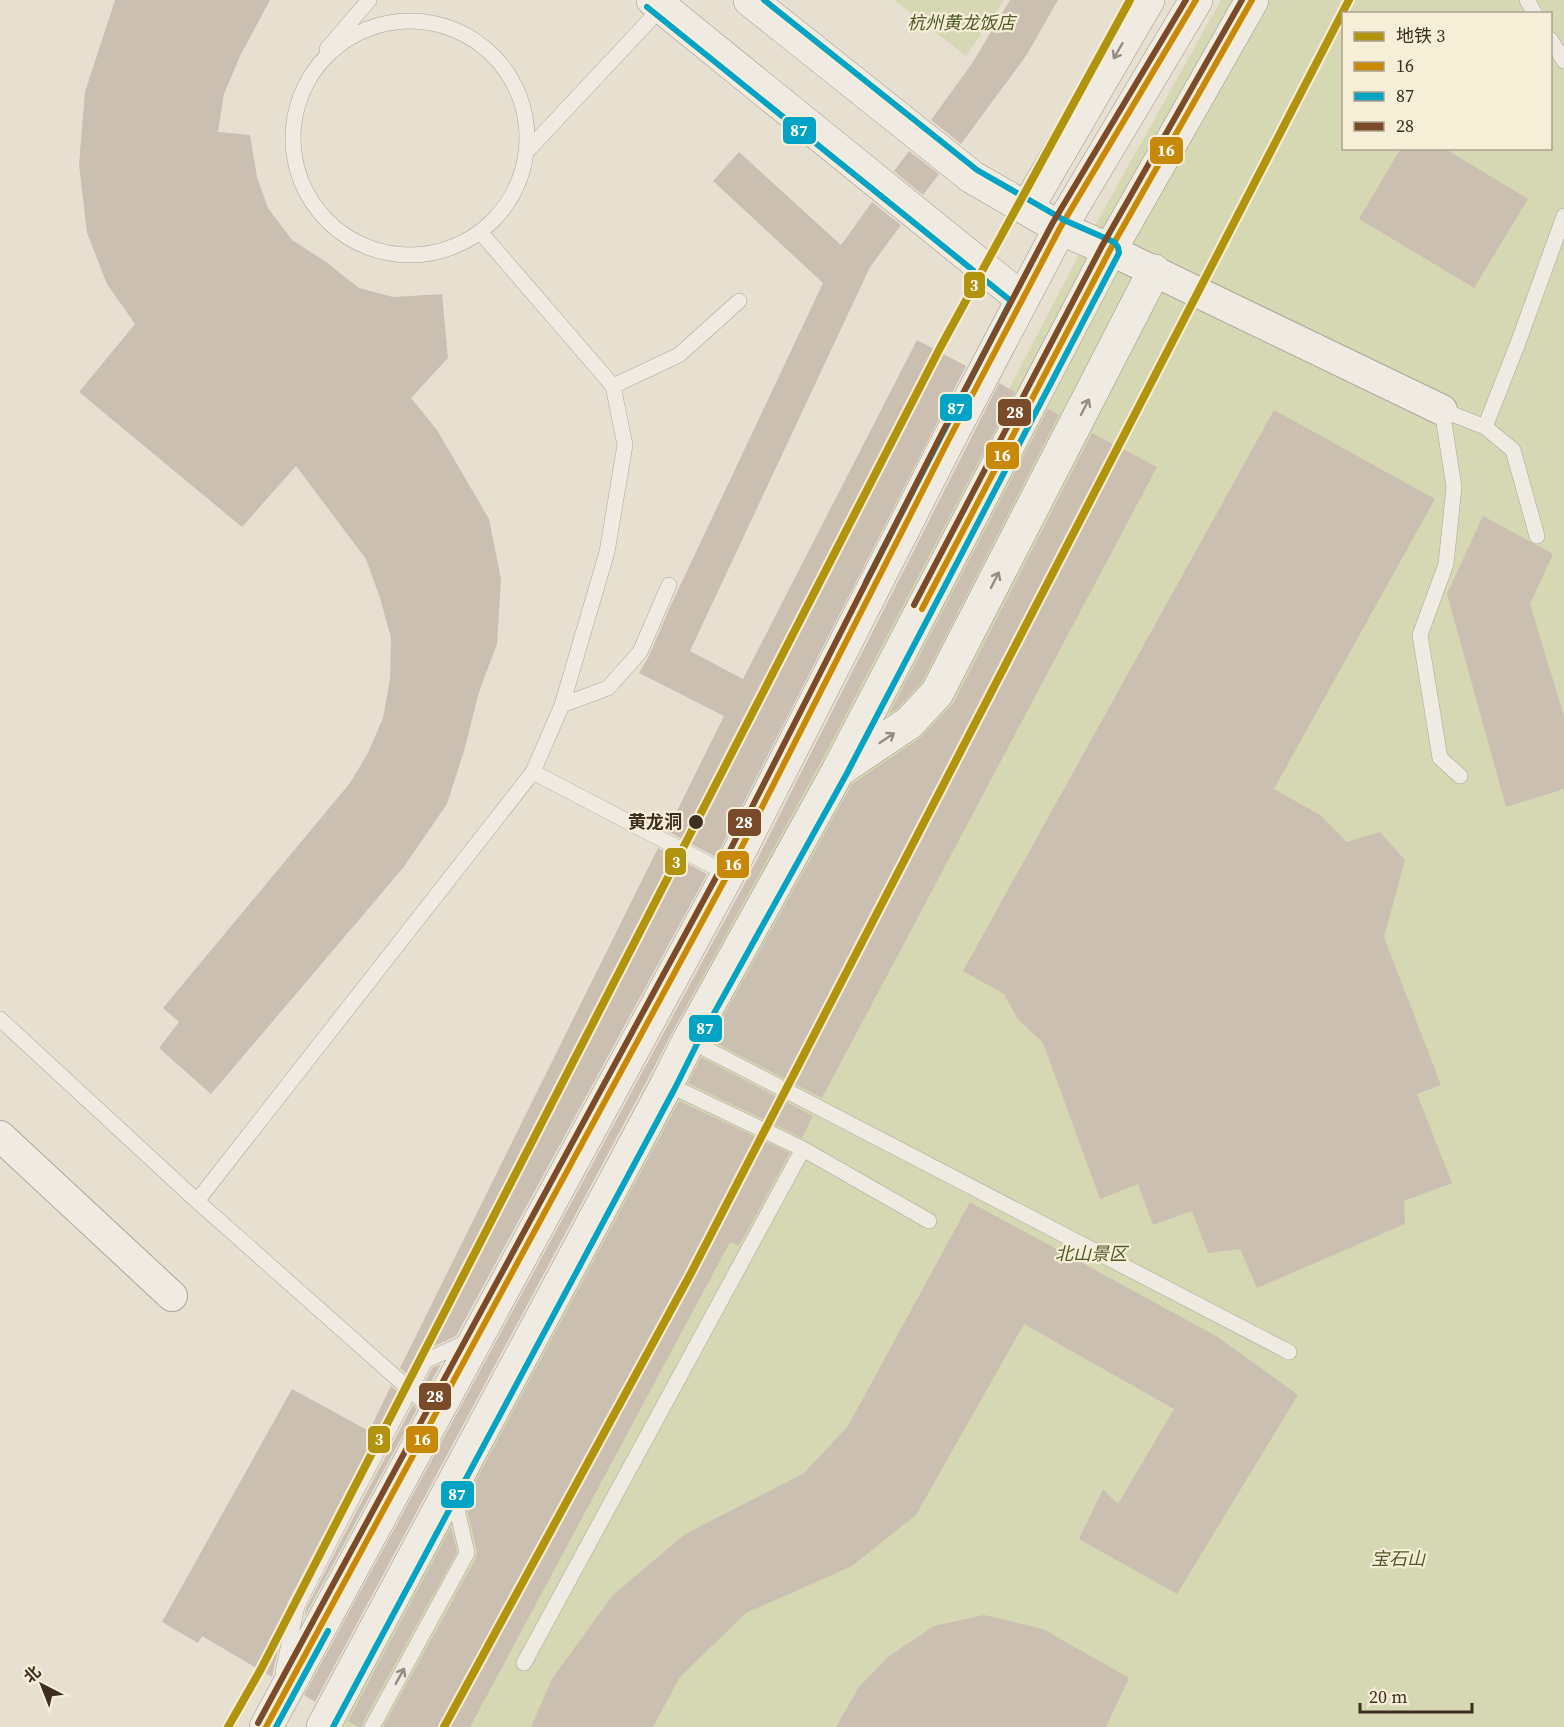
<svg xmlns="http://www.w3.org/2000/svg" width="1564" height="1727" font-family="'Source Serif 4','Noto Sans SC',serif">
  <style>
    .green { fill: #d6d7b3; fill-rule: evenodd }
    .building { fill: #cbbfb2 }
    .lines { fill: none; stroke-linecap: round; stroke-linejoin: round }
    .lane-casing { stroke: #ada599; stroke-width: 16 }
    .street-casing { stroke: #ada599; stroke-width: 32 }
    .secondary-casing { stroke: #9c958a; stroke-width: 34 }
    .lane { stroke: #efebe3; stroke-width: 15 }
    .street { stroke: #efebe3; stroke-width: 30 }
    .secondary { stroke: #efebe3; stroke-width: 33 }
    .bus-1-casing { stroke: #f7eed8; stroke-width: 10 }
    .bus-2-casing { stroke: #f7eed8; stroke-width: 10 }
    .bus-3-casing { stroke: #f7eed8; stroke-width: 10 }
    .bus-1 { stroke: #c88808; stroke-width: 6 }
    .bus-2 { stroke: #03a3c5; stroke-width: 6 }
    .bus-3 { stroke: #7a4b2a; stroke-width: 6 }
    .metro-1-casing { stroke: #f7eed8; stroke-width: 12 }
    .metro-1 { stroke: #b1930d; stroke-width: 8 }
    .oneway { stroke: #968c82 }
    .stop-dot { fill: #3d2e20; stroke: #f7eed8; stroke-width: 2 }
    .labels { text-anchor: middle; stroke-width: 4.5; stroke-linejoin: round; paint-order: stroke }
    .park-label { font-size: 18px; font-style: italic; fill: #4d5a26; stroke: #f7eed8 }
    .stop-label { font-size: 18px; font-weight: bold; fill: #3d2e20; stroke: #f7eed8; text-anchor: end }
    .line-badge { stroke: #f7eed8; stroke-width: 2 }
    .badge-label { font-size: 16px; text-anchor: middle; font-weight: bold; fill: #fff }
  </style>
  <rect width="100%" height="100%" fill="#e7e0d1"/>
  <path class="green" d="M894,0h110l-38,56z
    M1221,0h343v1727h-1258l283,-532 495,-950zM1344,14h206v134h-206z"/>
  <path class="building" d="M115,0h155l-30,56 -16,38 -6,38 32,3 7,42 11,31 24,32 34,22 33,26 34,9 49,-3 6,64 -37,40 26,32 52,89 12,60 -4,65 -18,48 -15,59 -17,53 -44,64 -192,226 -52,-46 20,-26 -16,-14 187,-225 18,-30 15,-35 7,-39 1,-41 -11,-40 -14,-39 -70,-93 -54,61 -163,-135 56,-68 -28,-40 -20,-51 -8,-69 6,-72z
    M1010,0h48l-32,56 -65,88 -30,-24 42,-58z
    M1401,148h43l84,51 -54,89 -115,-69z
    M909,151l30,23 -16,21 -29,-24z
    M739,152l102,93 31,-43 29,23 -31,42 -180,384 53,28 174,-339 49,26 -250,491 -49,-26 57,-115 -85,-43 10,-17 21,-49 153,-324 -110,-102z
    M999,383l16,9 -194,370 -148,269 -23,44 -335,627 -11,-7 441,-812z
    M1048,409l11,6 -137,267 -25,27 -8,5z
    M1274,410l161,89 -161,290 46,26 27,27 33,-10 25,28 -21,77 57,148 -24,9 35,89 -48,18 1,23 -148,64 -17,-39 -32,4 -16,-42 -39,14 -15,-41 -38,15 -57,-156 -26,-25 -13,-24 -41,-23z
    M1092,433l65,34 -335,631 -112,-58 142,-256 68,-46 34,-36z
    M1483,516l70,38 -23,50 34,112v73l-58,18 -59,-213z
    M658,848l49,26 -251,462 -36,17 -4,3 -9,18 -7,-6z
    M701,1057l112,59 -11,22 -114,-55z
    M679,1101l111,52 -51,93 -9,-4 -260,485h-87l93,-169 1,-7 -12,-50z
    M970,1202l248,135 80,58 -121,199 -98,-55 24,-50 15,15 56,-95 -150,-85 -108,191 -64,51 -106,47 -66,64 -27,50h-122l21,-48 60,-83 73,-62 118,-60 45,-48z
    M441,1364l-15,27 -4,-3 10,-20z
    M391,1386l7,6 -110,210 -16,75 -70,-41 -4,7 -36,-21 130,-233 77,42z
    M413,1405l4,4 -112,207 1,-7 38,-74z
    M451,1527l6,25 -94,170 -1,5h-3l-11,-6z
    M984,1615l59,14 86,49 -23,49h-270l23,-40 30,-31 45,-30z"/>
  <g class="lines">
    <g class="lane-casing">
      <path id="lane" d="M1527,0l8,14
        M293 138a117 117 0 1 1 234 0a117 117 0 1 1-234 0Z
        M1550,39l14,22
        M327,49l42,-49
        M529,149l132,-141
        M482,234l131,152 12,59 -18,107 -45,153 -29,67
        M613,386l66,-31 60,-54
        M1442,410l12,77 -8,77 -26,71 20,123 20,18
        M1442,410l43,17 28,23 24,86
        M1485,427l33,-84 46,-127
        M562,705l46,-17 32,-36 29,-67
        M0,1019l197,182 336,-429 195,102
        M689,1040l600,312
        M667,1084l136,65 126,72
        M197,1201l239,212
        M524,1663l279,-514
        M283,1672l14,-66 38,-75 90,-170 44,-20
        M372,1727l95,-174 -14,-61"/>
    </g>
    <g class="street-casing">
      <path id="street" d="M1110,250l332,160
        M0,1136l172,160"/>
    </g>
    <g class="secondary-casing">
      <path id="secondary" d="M653,0l369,299
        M750,0l222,177 88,51 50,22
        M1027,208l121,-208
        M842,768l67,-45 28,-30 217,-422
        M266,1727l462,-853 220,-433 112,-213 136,-228
        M323,1727l344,-643 22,-44 149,-269 272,-521 142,-250"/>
    </g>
    <use href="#lane" class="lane"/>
    <use href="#street" class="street"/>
    <use href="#secondary" class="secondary"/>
    <g class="bus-1-casing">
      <path id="bus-1" d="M922,609l188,-359 142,-250
        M266,1727l462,-853 220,-433 112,-213 136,-228"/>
    </g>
    <g class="bus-2-casing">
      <path id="bus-2" d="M647,7l364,294 -145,281
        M276,1727l52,-96
        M333,1727l342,-639 22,-44 149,-269 273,-522 -1,-6 -4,-5 -50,-22 -87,-50 -213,-170"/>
    </g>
    <g class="bus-3-casing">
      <path id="bus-3" d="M914,605l188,-359 140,-246
        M258,1723l462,-853 220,-433 112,-213 134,-224"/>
    </g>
    <use href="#bus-1" class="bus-1"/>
    <use href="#bus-2" class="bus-2"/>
    <use href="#bus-3" class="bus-3"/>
    <g class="metro-1-casing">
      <path id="metro-1" d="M228,1727l33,-58 679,-1321 190,-348
        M444,1727l246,-452 659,-1275"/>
    </g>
    <use href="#metro-1" class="metro-1"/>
  </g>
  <defs><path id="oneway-shaft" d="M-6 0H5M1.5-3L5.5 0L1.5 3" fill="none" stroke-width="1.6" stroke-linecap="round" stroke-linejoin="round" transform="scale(1.5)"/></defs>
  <g class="oneway">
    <use href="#oneway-shaft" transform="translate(1118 51) rotate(120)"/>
    <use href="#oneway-shaft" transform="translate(1085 407) rotate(-63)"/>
    <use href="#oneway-shaft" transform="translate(995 580) rotate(-63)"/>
    <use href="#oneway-shaft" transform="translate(887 738) rotate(-34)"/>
    <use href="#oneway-shaft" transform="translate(400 1676) rotate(-61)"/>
  </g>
  <circle class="stop-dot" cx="696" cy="822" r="8"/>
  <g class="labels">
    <g class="park-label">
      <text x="961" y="29">杭州黄龙饭店</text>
      <text x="1091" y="1260">北山景区</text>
      <text x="1398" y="1565">宝石山</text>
    </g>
    <g class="stop-label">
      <text x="682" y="828">黄龙洞</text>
    </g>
  </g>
  <g class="line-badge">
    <rect x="782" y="116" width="35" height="29" rx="6" fill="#03a3c5"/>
    <rect x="1149" y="136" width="35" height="29" rx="6" fill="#c88808"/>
    <rect x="963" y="271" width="23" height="28" rx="6" fill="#b1930d"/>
    <rect x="939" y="393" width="34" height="29" rx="6" fill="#03a3c5"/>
    <rect x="997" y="398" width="35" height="29" rx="6" fill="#7a4b2a"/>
    <rect x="985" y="441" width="35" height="29" rx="6" fill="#c88808"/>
    <rect x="727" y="808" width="35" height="29" rx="6" fill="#7a4b2a"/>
    <rect x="664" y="847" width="23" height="29" rx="6" fill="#b1930d"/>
    <rect x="716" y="850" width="34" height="29" rx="6" fill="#c88808"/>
    <rect x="688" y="1014" width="35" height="29" rx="6" fill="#03a3c5"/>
    <rect x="418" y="1382" width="34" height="29" rx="6" fill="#7a4b2a"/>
    <rect x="405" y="1425" width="34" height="29" rx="6" fill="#c88808"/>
    <rect x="367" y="1425" width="24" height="29" rx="6" fill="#b1930d"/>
    <rect x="440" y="1480" width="35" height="29" rx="6" fill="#03a3c5"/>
  </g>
  <g class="badge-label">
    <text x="799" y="136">87</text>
    <text x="1166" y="156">16</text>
    <text x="974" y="291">3</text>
    <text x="956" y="414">87</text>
    <text x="1015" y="418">28</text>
    <text x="1002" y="461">16</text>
    <text x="744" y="828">28</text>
    <text x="676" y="868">3</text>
    <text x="733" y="870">16</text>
    <text x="705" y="1034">87</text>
    <text x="435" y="1402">28</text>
    <text x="422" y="1445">16</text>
    <text x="379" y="1445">3</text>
    <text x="457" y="1500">87</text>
  </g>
  <rect x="1342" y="12" width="210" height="138" fill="#f7eed8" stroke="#ada18e" stroke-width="1.5"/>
  <rect x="1354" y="32" width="30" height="9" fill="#b1930d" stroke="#ada18e" stroke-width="1.5"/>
  <text x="1396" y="42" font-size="18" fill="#3d2e20">地铁 3</text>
  <rect x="1354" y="62" width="30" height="9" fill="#c88808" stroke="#ada18e" stroke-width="1.5"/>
  <text x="1396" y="72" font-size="18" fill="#3d2e20">16</text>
  <rect x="1354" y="92" width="30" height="9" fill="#03a3c5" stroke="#ada18e" stroke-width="1.5"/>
  <text x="1396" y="102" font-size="18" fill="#3d2e20">87</text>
  <rect x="1354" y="122" width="30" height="9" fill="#7a4b2a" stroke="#ada18e" stroke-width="1.5"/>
  <text x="1396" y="132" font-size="18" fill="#3d2e20">28</text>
  <g transform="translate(42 1685) rotate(318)" stroke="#f7eed8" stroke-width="4.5" paint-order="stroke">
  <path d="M0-4.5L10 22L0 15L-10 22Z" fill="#3d2e20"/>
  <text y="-9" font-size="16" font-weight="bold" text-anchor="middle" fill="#3d2e20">北</text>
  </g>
  <path d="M1360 1703v9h112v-9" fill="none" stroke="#3d2e20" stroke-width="3"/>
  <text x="1369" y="1703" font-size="18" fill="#3d2e20" stroke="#f7eed8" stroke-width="4.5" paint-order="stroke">20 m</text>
</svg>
